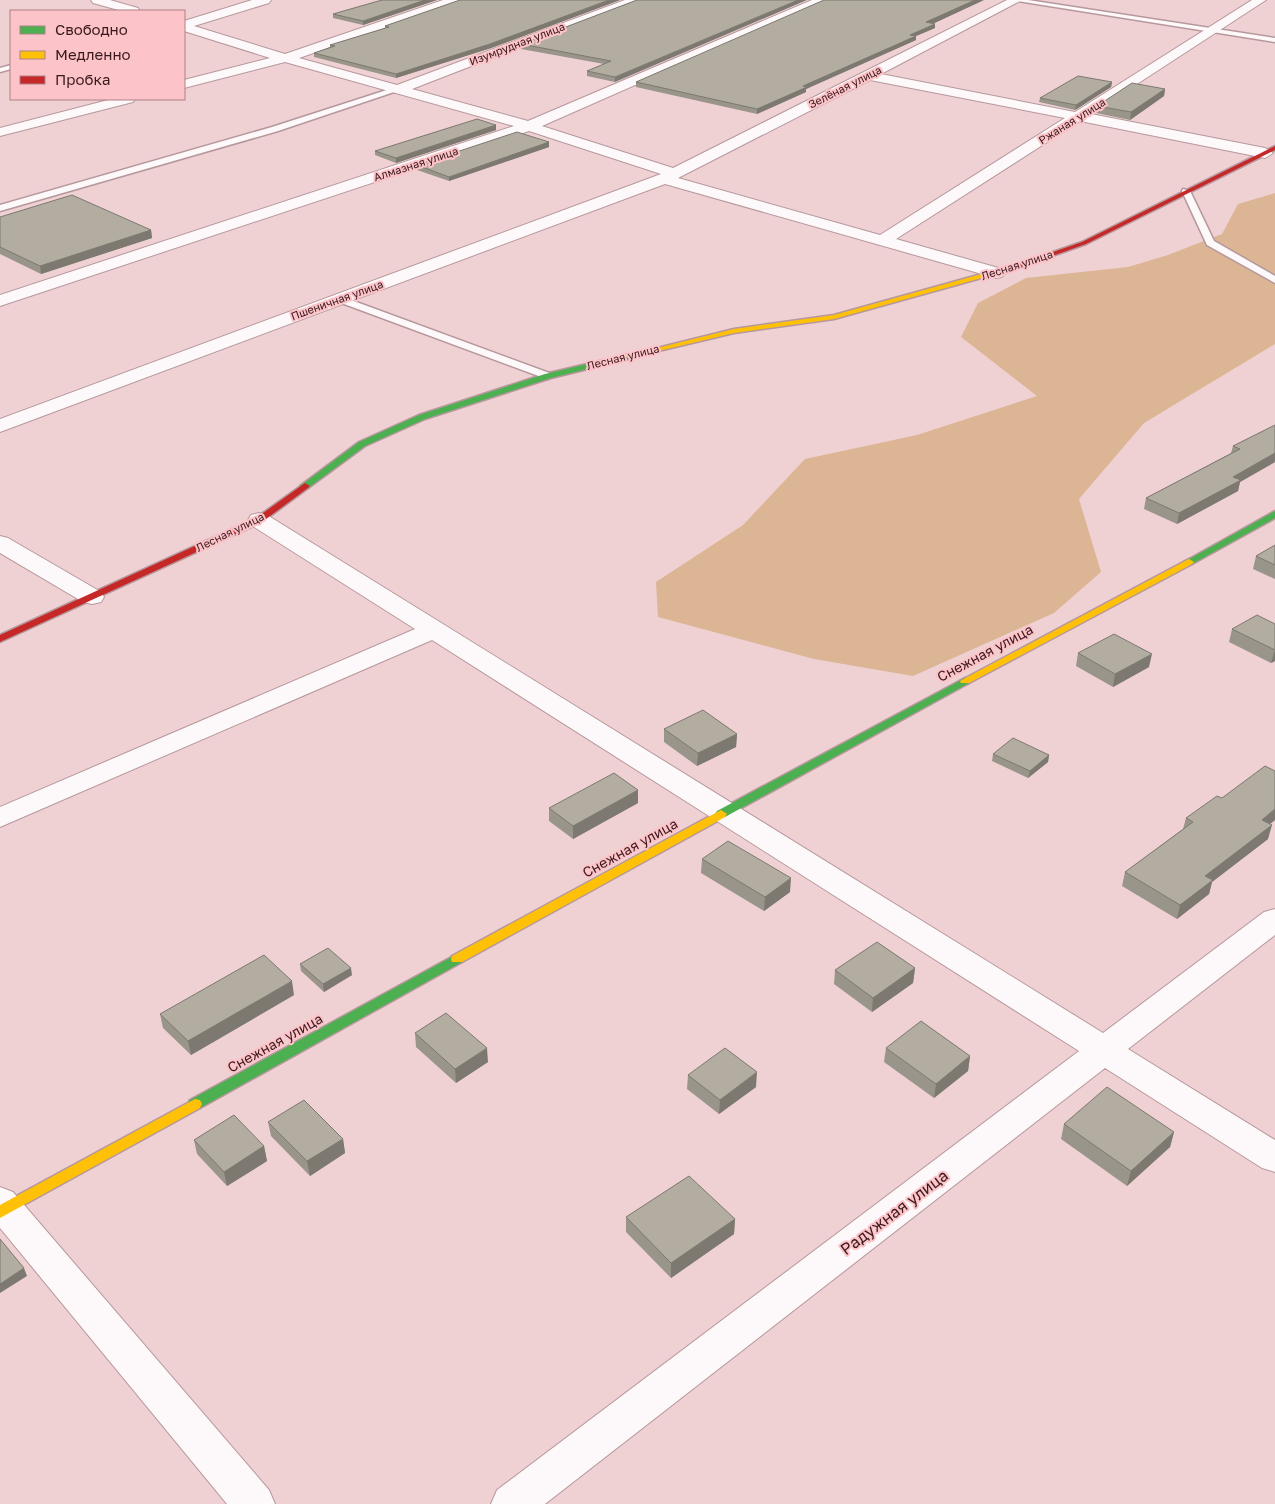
<svg xmlns="http://www.w3.org/2000/svg" width="1275" height="1504" font-family="'Golos Text',sans-serif">
  <style>
    .green { fill: #dcb594 }
    .lines { fill: none; stroke-linecap: round; stroke-linejoin: round }
    .lane-casing { stroke: #b6989c; stroke-width: 3 }
    .street-casing { stroke: #b6989c; stroke-width: 2 }
    .fast-casing { stroke: #b6989c; stroke-width: 3 }
    .slow-casing { stroke: #b6989c; stroke-width: 3 }
    .jam-casing { stroke: #b6989c; stroke-width: 3 }
    .lane { fill: #fdf8f9; fill-rule: evenodd }
    .street { fill: #fdf8f9; fill-rule: evenodd }
    .fast { fill: #4caf50; fill-rule: evenodd }
    .slow { fill: #ffc107; fill-rule: evenodd }
    .jam { fill: #c62828; fill-rule: evenodd }
    .wall { fill: #99958a }
    .shaded-wall { fill: #7d7970 }
    .building { fill: #b2ada0; stroke: #7d7970 }
    .labels { text-anchor: middle; stroke-width: 4; stroke-linejoin: round; paint-order: stroke }
    .far-street-label { font-size: 11px; fill: #3a191d; stroke: #fcc4c9 }
    .street-label { font-size: 14px; fill: #3a191d; stroke: #fcc4c9 }
    .near-street-label { font-size: 16px; fill: #3a191d; stroke: #fcc4c9 }
  </style>
  <rect width="100%" height="100%" fill="#efd1d4"/>
  <path class="green" d="M1275,193v151l-131,79 -65,76 22,73 -47,41 -141,63 -99,-17 -156,-42 -2,-35 87,-57 62,-66 112,-24 120,-39 -76,-59 17,-34 48,-25 102,-11 40,-12 54,-21 16,-30z"/>
  <g class="lines">
    <g class="lane-casing">
      <path id="lane" d="M1012,0h16l247,38v4z
        M11,65v4l-11,3v-4z
        M396,87l7,2 -125,42 -278,80v-6l272,-78z
        M1183,189l7,2 24,50 61,35v7l-68,-38 -25,-54z
        M340,296l212,78 1,2 -5,3 -4,-1 -208,-77v-4z"/>
    </g>
    <g class="street-casing">
      <path id="street" d="M91,0h19l28,8 2,3h-18l-29,-8z
        M252,0h19l-2,3 -75,23 91,28 158,-54h18l-2,3 -160,55 98,27 228,-85h17l-230,89 116,32 284,-121h16l-286,126 131,42 334,-168h15l-141,74 194,38 177,-112h14l-175,114 174,34 8,5 -8,5 -185,-37 -184,118 106,30 3,4 -3,4 -6,1 -331,-94 -665,248v-13l661,-245 -132,-43 -529,175v-11l514,-169 -229,-64 -101,26v-8l86,-22 -86,-27v-10zM870,80l195,38 -185,117 -202,-57z
        M112,99h23l-2,3 -133,34v-8z
        M259,513l8,2 836,518 161,-121 11,-3v26l-147,114 147,91v32l-13,-4 -157,-100 -560,436h-54l6,-14 582,-439 -647,-411 -432,187v-20l415,-178 -164,-104 -3,-5 3,-5z
        M0,536l8,2 93,54 3,5 -3,5 -9,2 -9,-2 -83,-49z
        M0,1187l13,5 256,298 6,14h-48l-227,-276z"/>
    </g>
    <g class="fast-casing">
      <path id="fast" d="M629,354l4,2 -1,2 -81,20 -126,41 -60,27 -57,42 -3,1 -5,-3 59,-44 60,-27 126,-41z
        M1275,511v7l-83,46 -3,1 -5,-3z
        M965,678l4,1 1,2 -1,2 -244,134h-8l-2,-3 2,-3z
        M457,954l5,2 1,3 -1,3 -262,146 -5,1 -5,-1 -2,-4 2,-4z"/>
    </g>
    <g class="slow-casing">
      <path id="slow" d="M996,270l7,2 -169,47 -100,14 -105,25 -4,-2 109,-27 100,-14z
        M1189,559l5,3 -2,2 -223,119h-8l-1,-2z
        M721,810l6,4 -2,3 -263,145h-10l-1,-3 1,-3z
        M195,1099l5,1 2,4 -2,4 -200,110v-13z"/>
    </g>
    <g class="jam-casing">
      <path id="jam" d="M1275,146v4l-189,94 -84,30 -7,-2 87,-30z
        M305,483l5,3 -2,2 -46,34 -262,120v-7l256,-117z"/>
    </g>
    <use href="#lane" class="lane"/>
    <use href="#street" class="street"/>
    <use href="#fast" class="fast"/>
    <use href="#slow" class="slow"/>
    <use href="#jam" class="jam"/>
  </g>
  <path class="wall" d="M382,0h55l-74,25 -30,-7v-4z
    M460,0h160l-129,48 -95,30 -82,-21v-4l16,-6v-2l55,-17v-2z
    M637,0l-22,82 -28,-6v-5l17,-7 -83,-15v-5z
    M984,0l-52,24 3,4 -19,8v4l-110,49v3l-49,22 -121,-27v-5z
    M1112,82l-1,5 -36,23 -36,-8 1,-4z
    M1165,89l-1,7 -34,24 -34,-7 1,-7z
    M496,125v5l-100,33 -21,-8v-4z
    M549,142v5l-100,34 -32,-11v-5z
    M0,217l151,13 1,8 -111,36 -41,-20z
    M1275,425v37l-35,20 -2,9 -61,33 -33,-15 2,-11 85,-45 2,-7z
    M1275,545v34l-22,-10 3,-13z
    M1275,624v37l-4,2 -42,-21 3,-13z
    M1078,653l71,14 -36,20 -37,-21z
    M664,729l73,5 -1,13 -39,19 -33,-24z
    M993,754l56,1 -1,7 -20,16 -36,-17z
    M1275,771v49l-5,4 -2,15 -56,43 -3,12 -32,25 -55,-33 3,-14 58,-43 3,-11z
    M638,803l-65,36 -24,-18v-13z
    M702,859l88,33 -26,19 -63,-38z
    M300,964l52,11 -28,17 -23,-21z
    M915,968l-2,15 -41,29 -38,-28 1,-14z
    M294,995l-103,60 -28,-27 -3,-14z
    M415,1033l73,29 -32,21 -40,-36z
    M886,1048l84,8 -2,15 -34,27 -50,-36z
    M688,1075l68,12 -37,27 -32,-25z
    M268,1122l75,17 2,14 -35,23 -39,-40z
    M1064,1124l110,8 -4,15 -43,39 -66,-47z
    M194,1140l70,6 3,15 -40,25 -30,-32z
    M626,1217l109,2 -1,15 -63,44 -45,-46z"/>
  <path class="shaded-wall" d="M425,0h12l-74,25v-4z
    M609,0h11l-129,48 -95,30v-4z
    M798,0h9l-192,82v-5z
    M975,0h9l-58,27v-5z
    M935,24v4l-19,8v4l-110,49v3l-49,22v-5l46,-23 107,-51z
    M1112,82l-1,5 -36,23 1,-5z
    M1165,89l-1,7 -34,24 1,-8z
    M496,125v5l-100,33v-5z
    M549,142v5l-100,34v-4z
    M151,230l1,8 -111,36 -1,-8z
    M1275,453v9l-35,20 -2,9 -61,33 2,-11 54,-36z
    M1275,650v11l-4,2z
    M1152,654l-3,13 -36,20 2,-13z
    M737,734l-1,13 -39,19 1,-13z
    M1049,755l-1,7 -20,16 2,-7z
    M638,790v13l-65,36v-13z
    M1275,809v11l-17,13 4,-13z
    M1272,825l-4,14 -56,43 -3,12 -32,25 3,-14 25,-29z
    M791,878l-1,14 -26,19 1,-14z
    M351,968l1,7 -28,17 -1,-8z
    M915,968l-2,15 -41,29 1,-14z
    M292,981l2,14 -103,60 -3,-14z
    M487,1048l1,14 -32,21 -1,-14z
    M970,1056l-2,15 -34,27 2,-14z
    M757,1072l-1,15 -37,27 1,-14z
    M1174,1132l-4,15 -43,39 4,-15z
    M343,1139l2,14 -35,23 -3,-15z
    M264,1146l3,15 -40,25 -3,-14z
    M735,1219l-1,15 -63,44v-15z
    M24,1268l3,8 -27,17v-9z"/>
  <path class="building" d="M382,0h43l-62,21 -30,-7z
    M460,0h149l-119,44 -94,30 -82,-21 21,-7 -5,-1 59,-18 -4,-1z
    M637,0h161l-183,77 -28,-6 24,-10 -90,-17z
    M824,0h151l-49,22 9,2 -25,11 6,1 -113,50 4,1 -50,22 -121,-27z
    M1078,76l34,6 -36,23 -36,-7z
    M1132,83l33,6 -34,23 -34,-6z
    M477,119l19,6 -100,33 -21,-7z
    M517,132l32,10 -100,35 -32,-12z
    M72,195l79,35 -111,36 -40,-19v-30z
    M1275,425v28l-42,24 8,3 -62,33 -33,-15 94,-49 -7,-3z
    M1275,545v20l-19,-9z
    M1257,615l18,9v26l-43,-21z
    M1114,634l38,20 -37,20 -37,-21z
    M703,710l34,24 -39,19 -34,-24z
    M1013,738l36,17 -19,16 -37,-17z
    M1265,766l10,5v38l-13,11 10,5 -67,51 8,4 -33,25 -55,-33 68,-50 -7,-4 31,-22 5,2z
    M614,773l24,17 -65,36 -24,-18z
    M728,841l63,37 -26,19 -63,-38z
    M877,942l38,26 -42,30 -38,-28z
    M328,948l23,20 -28,16 -23,-20z
    M264,955l28,26 -104,60 -28,-27z
    M446,1013l41,35 -32,21 -40,-36z
    M921,1021l49,35 -34,28 -50,-36z
    M725,1048l32,24 -37,28 -32,-25z
    M1107,1087l67,45 -43,39 -67,-47z
    M304,1100l39,39 -36,22 -39,-39z
    M234,1115l30,31 -40,26 -30,-32z
    M689,1176l46,43 -64,44 -45,-46z
    M0,1239l24,29 -24,16z"/>
  <g class="labels">
    <g class="far-street-label">
      <text transform="translate(517 44) rotate(-21)" y="4">Изумрудная улица</text>
      <text transform="translate(845 87) rotate(-27)" y="4">Зелёная улица</text>
      <text transform="translate(1072 121) rotate(-32)" y="4">Ржаная улица</text>
      <text transform="translate(416 164) rotate(-18)" y="4">Алмазная улица</text>
      <text transform="translate(1017 265) rotate(-18)" y="4">Лесная улица</text>
      <text transform="translate(337 300) rotate(-20)" y="4">Пшеничная улица</text>
      <text transform="translate(623 357) rotate(-14)" y="4">Лесная улица</text>
      <text transform="translate(230 532) rotate(-26)" y="4">Лесная улица</text>
    </g>
    <g class="street-label">
      <text transform="translate(985 653) rotate(-28)" y="5">Снежная улица</text>
      <text transform="translate(630 848) rotate(-29)" y="5">Снежная улица</text>
      <text transform="translate(275 1043) rotate(-29)" y="5">Снежная улица</text>
    </g>
    <g class="near-street-label">
      <text transform="translate(894 1212) rotate(-37)" y="6">Радужная улица</text>
    </g>
  </g>
  <rect x="10" y="10" width="175" height="90" fill="#fcc4c9" stroke="#ae8084"/>
  <rect x="20" y="26" width="25" height="8" fill="#4caf50" stroke="#ae8084"/>
  <text x="55" y="35" font-size="15" fill="#3a191d">Свободно</text>
  <rect x="20" y="51" width="25" height="8" fill="#ffc107" stroke="#ae8084"/>
  <text x="55" y="60" font-size="15" fill="#3a191d">Медленно</text>
  <rect x="20" y="76" width="25" height="8" fill="#c62828" stroke="#ae8084"/>
  <text x="55" y="85" font-size="15" fill="#3a191d">Пробка</text>
</svg>
